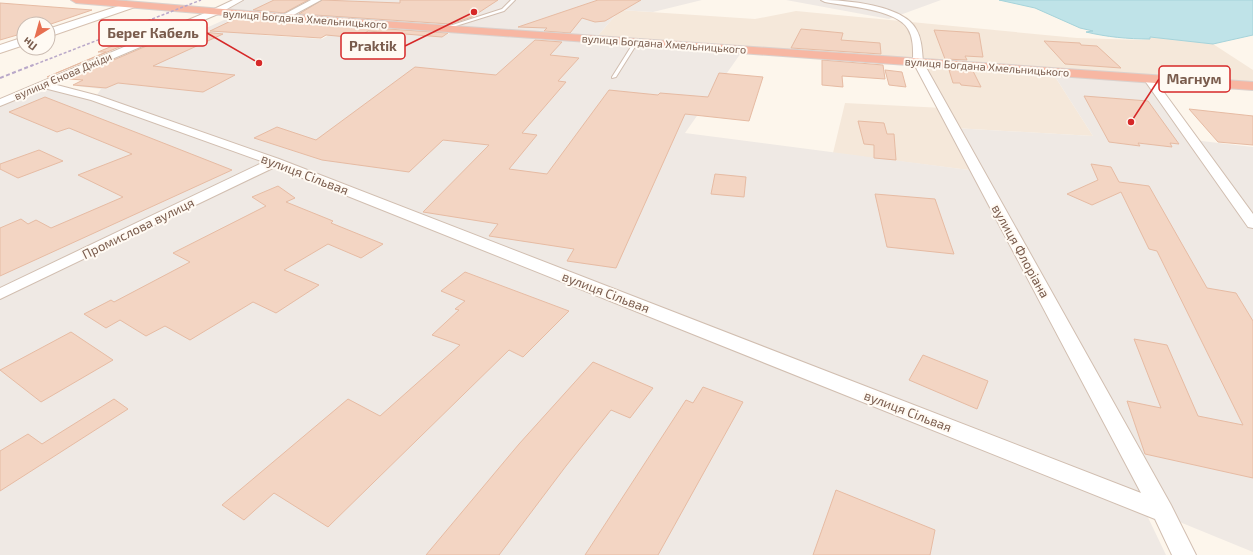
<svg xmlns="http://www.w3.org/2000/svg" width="1253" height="555" font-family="'Exo 2',sans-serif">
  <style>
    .residential { fill: #f5e8da }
    .industrial { fill: #efe9e4 }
    .water { fill: #bfe3e8; stroke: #a5d3da }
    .building { fill: #f3d5c3; stroke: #e6bba3 }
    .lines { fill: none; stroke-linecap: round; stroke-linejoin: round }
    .lane-casing { stroke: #d1beb0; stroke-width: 2 }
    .street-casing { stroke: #d1beb0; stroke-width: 2 }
    .secondary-casing { stroke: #d6c0b0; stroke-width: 2 }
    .highway-casing { stroke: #dad1cd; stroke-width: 2 }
    .lane { fill: #fff; fill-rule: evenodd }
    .street { fill: #fff; fill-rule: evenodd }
    .secondary { fill: #fff; fill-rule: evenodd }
    .highway { fill: #f7b7a3; fill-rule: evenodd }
    .rail-far1 { stroke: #b9a8c9; stroke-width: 1.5; stroke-dasharray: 3 2; stroke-linecap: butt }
    .rail { stroke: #b9a8c9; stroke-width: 2; stroke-dasharray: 4 2.5; stroke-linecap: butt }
    .labels { text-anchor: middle; stroke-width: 4; stroke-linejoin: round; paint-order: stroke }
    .far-street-label { font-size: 11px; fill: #7a5c4d; stroke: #fffaf3 }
    .street-label { font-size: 13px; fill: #7a5c4d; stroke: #fffaf3 }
    .leader { fill: none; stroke: #d62828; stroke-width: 1.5 }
    .callout-dot { fill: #d62828; stroke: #fffaf3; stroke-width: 1.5 }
    .callout { fill: #fffaf3; stroke: #d62828; stroke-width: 1.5 }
    .callout-label { font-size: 14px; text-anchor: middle; font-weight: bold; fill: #7a5c4d }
  </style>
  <rect width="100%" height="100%" fill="#fdf6ec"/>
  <path class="residential" d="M620,10l135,9 41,-8 281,27 64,2 8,-1v-2l64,7 40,26v16l-201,-14 41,64 -139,-8 23,43 -144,-18 12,-50 98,5 -25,-46 -323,-23z"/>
  <path class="industrial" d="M242,0h460l-49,12 -33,-2 -25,29 148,11 -58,83 292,38 -23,-43 139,8 -41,-64 96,6 45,62 60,7v405l-110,-45 23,48h-1166v-452l45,-18 50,13 6,-9 -25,-3 148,-66 55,4 -20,11 63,4 20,-11 102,8 12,-6 -236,-19z
    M786,0h155l-52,19z"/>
  <path class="water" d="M999,0h254v35l-40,9 -63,-7v2c-22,0 -43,-2 -64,-7l7,-1 -13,-3 -45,-20z"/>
  <path class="building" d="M274,0h34l-24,13 -31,-3z
    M322,0l78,3v-3h98l-26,17 -22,7 -151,-10z
    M598,0h43l-36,21 -10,1 -13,-4 -12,15 -26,-2 3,-3 -29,-1z
    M0,3l92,7 -44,15 -24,-1v9l-24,7z
    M237,18l46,4 165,11 -6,4 -74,-6 -10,7 -32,-3 -5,3 -111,-7z
    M158,27l7,1 -118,49 59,-25h-8z
    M801,29l42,4 -2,7 39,3 1,11 -90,-6z
    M184,30l39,4 -70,32 82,9 -32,17 -85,-9 -12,5 -33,-3 10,-5 -14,-1z
    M934,30l45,3 4,24 -18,-1 2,4 -22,-1z
    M535,40l27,2 -12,13 29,3 -21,23 8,1 -44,51 15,2 -28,34 38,5 62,-84 49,5 2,-2 48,4 11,-24 44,4 -14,44 -64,-7 -69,154 -49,-7 7,-12 -85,-13 9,-12 -75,-12 66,-67 -46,-5 -34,32 -87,-12 -68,-22 23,-11 39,13 99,-73 81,8z
    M1044,41l36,2 1,2 16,1 24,22 -56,-4z
    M822,60l61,5 2,14 -43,-3 1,11 -21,-2z
    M885,70l17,2 4,15 -17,-2z
    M949,70l24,1 8,16 -20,-2 -1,-2h-7z
    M1084,96l64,5 31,43 -9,-1 2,4 -34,-4 2,3 -31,-4z
    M45,97l103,40 84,33 -232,106v-48l21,-9 7,5 8,-4 15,8 72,-31 -45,-22 54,-21 -63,-26 -12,4 -48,-20z
    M1189,109l64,7v29l-35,-3z
    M858,121l26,2 3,11h7l2,26 -22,-2v-13l-10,-1z
    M39,150l24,11 -45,17 -18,-9v-5z
    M1091,164l20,3 8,15 30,4 58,102 29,5 17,28v157l-108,-24 -18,-53 34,7 -27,-69 33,6 31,71 45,9 -86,-174 -8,-2 -28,-57 -29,13 -25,-11 31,-14z
    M715,174l31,3 -2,20 -33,-3z
    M278,186l17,12 -9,4 47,19 -2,2 52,21 -22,14 -33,-14 -44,26 35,15 -43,28 -23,-11 -63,38 -25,-14 -19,10 -26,-16 -14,8 -22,-14 27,-14 3,2 76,-40 -17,-9 93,-47 -14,-9z
    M875,194l60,5 19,55 -67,-7z
    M465,272l104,39 -46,46 -14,-7 -181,177 -54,-34 -30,27 -22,-15 126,-106 32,17 80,-71 -28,-10 27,-25 -4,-1 10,-8 -24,-10z
    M71,332l42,28 -72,42 -41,-32z
    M923,355l65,26 -11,28 -68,-29z
    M593,362l60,26 -23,30 -19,-8 -45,56 -67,89h-73l93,-111z
    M703,387l40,15 -85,153h-73l101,-155 7,3z
    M114,399l14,10 -128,82v-40l28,-17 14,10z
    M836,490l99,40 -5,25h-117z"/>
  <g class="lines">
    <g class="lane-casing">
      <path id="lane" d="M511,0h4l-11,11 -61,19 -3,-1 62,-20z
        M636,41l2,1 -22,35 -4,1v-1l22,-35z"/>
    </g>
    <g class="street-casing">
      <path id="street" d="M233,0h10l-25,14 -165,70 46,12 180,63 862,334 -228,-431c0,-11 1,-23 -5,-33 -11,-20 -63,-23 -83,-27l-4,-2c25,0 82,5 95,29 6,10 6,22 7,33l248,443 25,50h-24l-17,-36 -880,-352 -275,132v-11l264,-126 -173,-62 -47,-12 -44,18v-7l212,-89z
        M311,0h10l-35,19h-3l-4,-2z
        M1148,75l4,1 101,138v14l-5,-1 -105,-149z"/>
    </g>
    <g class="secondary-casing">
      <path id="secondary" d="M131,2l4,1 1,2 -1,2 -87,30v-8z
        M24,37v8l-24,8v-8z"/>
    </g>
    <g class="highway-casing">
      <path id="highway" d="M71,0h43l169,14 970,68v8l-970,-70 -207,-17z"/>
    </g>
    <use href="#lane" class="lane"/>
    <use href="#street" class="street"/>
    <use href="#secondary" class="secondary"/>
    <use href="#highway" class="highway"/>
    <path class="rail-far1" d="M31,66l170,-66"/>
    <path class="rail" d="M0,78l33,-13"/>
  </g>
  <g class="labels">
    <g class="far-street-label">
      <text transform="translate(305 19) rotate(4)" y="4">вулиця Богдана Хмельницького</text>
      <text transform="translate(664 44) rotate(4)" y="4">вулиця Богдана Хмельницького</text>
      <text transform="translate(987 67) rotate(4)" y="4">вулиця Богдана Хмельницького</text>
      <text transform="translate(63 76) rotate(-23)" y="4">вулиця Єнова Джіди</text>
    </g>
    <g class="street-label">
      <text transform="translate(305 174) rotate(21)" y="5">вулиця Сільвая</text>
      <text transform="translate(138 228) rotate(-26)" y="5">Промислова вулиця</text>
      <text transform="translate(1021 251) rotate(61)" y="5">вулиця Флоріана</text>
      <text transform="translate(606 292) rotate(21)" y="5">вулиця Сільвая</text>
      <text transform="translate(908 411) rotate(21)" y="5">вулиця Сільвая</text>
    </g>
  </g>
  <path class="leader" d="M259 63L207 33M474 12L405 46M1131 122L1159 79"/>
  <g class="callout-dot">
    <circle cx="259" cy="63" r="4"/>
    <circle cx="474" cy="12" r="4"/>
    <circle cx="1131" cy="122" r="4"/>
  </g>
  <g class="callout">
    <rect x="99" y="20" width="108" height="26" rx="4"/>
    <rect x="341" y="33" width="64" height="26" rx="4"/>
    <rect x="1159" y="66" width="71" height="26" rx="4"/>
  </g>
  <g class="callout-label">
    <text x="153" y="38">Берег Кабель</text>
    <text x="373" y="51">Praktik</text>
    <text x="1194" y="84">Магнум</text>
  </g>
  <g transform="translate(36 36) rotate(217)"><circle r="19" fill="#fffaf3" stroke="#cabbb1"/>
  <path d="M0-3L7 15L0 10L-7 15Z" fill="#e76f51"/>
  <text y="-6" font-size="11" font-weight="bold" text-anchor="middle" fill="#7a5c4d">Пн</text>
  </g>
</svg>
